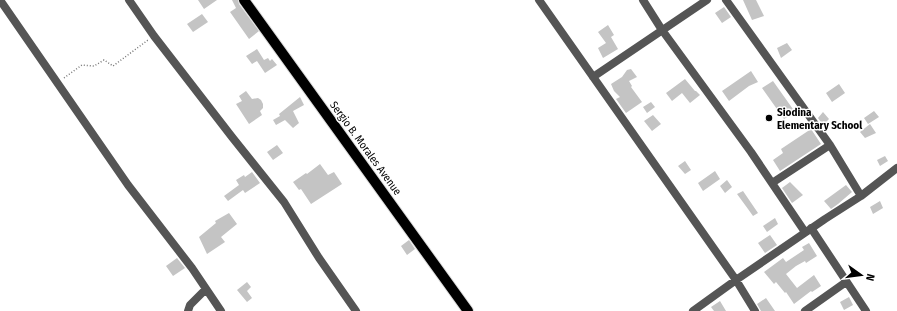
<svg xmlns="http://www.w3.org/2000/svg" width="897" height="311" font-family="'Fira Sans Condensed',sans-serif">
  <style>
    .building { fill: #c4c4c4 }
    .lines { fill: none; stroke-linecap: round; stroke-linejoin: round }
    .primary-casing { stroke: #dbdbdb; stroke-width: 12 }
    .path { stroke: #777; stroke-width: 1.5; stroke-dasharray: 1 2; stroke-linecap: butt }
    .minor { stroke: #555; stroke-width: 8 }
    .primary { stroke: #000; stroke-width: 10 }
    .poi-dot { fill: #000; stroke: #fff; stroke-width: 1.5 }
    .labels { text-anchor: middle; stroke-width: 3; stroke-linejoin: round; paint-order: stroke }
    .poi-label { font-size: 11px; font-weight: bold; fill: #000; stroke: #fff; text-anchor: start }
    .street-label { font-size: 11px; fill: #000; stroke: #fff }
  </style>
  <rect width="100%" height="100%" fill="#fff"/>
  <path class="building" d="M198,0h19l-13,9z
    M232,0h6l1,4 20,27 -10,8 -19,-27 6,-4z
    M743,0h13l8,16 -12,4z
    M724,7l7,10 -9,6 -7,-10z
    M202,14l6,8 -15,10 -6,-8z
    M608,25l6,10 -3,2 7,12 -15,9 -5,-10 8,-5 -8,-11z
    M787,43l5,7 -11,8 -4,-10z
    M257,49l7,11 4,-2 2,3 2,-2 5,6 -12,8 -8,-12 -5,3 -6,-8z
    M631,69l6,8 -8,4 3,5 -1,1 11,15 -16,11 -10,-14 4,-2 -6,-6 -3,-7 11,-7 5,-7z
    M751,71l7,11 -9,4 -20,15 -7,-10z
    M685,79l10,12h1l4,4 -10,8 -8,-10 -10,8 -6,-8z
    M773,81l22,31 -11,7 -22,-31z
    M839,84l6,9 -13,9 -6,-9z
    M246,91l6,8 6,-1 3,2 2,4v4l-3,3 2,4 -13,9 -13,-20 6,-3 -3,-5z
    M300,97l4,8 -11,6 6,12 -6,5 -8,-8 -9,5 -3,-5 7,-4 -1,-2z
    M651,102l4,5 -8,6 -4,-6z
    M874,111l5,6 -11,7 -4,-6z
    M823,112l6,7 -6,6 -5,-7z
    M653,115l8,9 -9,7 -8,-10z
    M870,124l6,9 -11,5 -5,-6z
    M811,129l10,15 -41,27 -7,-11 10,-7 -2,-4z
    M277,145l6,8 -10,7 -6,-8z
    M885,156l3,5 -8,5 -3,-6z
    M685,161l6,9 -6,4 -7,-8z
    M320,164l8,11 6,-3 8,12 -31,20 -10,-15 -2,1 -6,-8 13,-9 1,1z
    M715,171l5,8 -17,12 -5,-8z
    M252,172l8,11 -15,10 -2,-3 -15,11 -4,-5 15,-11 -3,-5 8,-5 1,2z
    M727,180l5,7 -7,6 -5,-7z
    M790,182l13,13 -11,8 -10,-15z
    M846,185l6,7 -14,12 -7,5 -7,-8z
    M743,191l15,22 -5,3 -5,-7 -11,-15z
    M880,201l3,7 -10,6 -3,-7z
    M229,213l8,11 -16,13 4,5 -18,12 -8,-17 17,-14 -1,-2z
    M775,218l3,6 -11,8 -4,-6z
    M770,235l7,10 -12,8 -7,-10z
    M409,240l6,9 -8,6 -6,-9z
    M809,243l8,13 -11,7 -1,-2 -9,5 -10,8 11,14 17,-13 7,11 -9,6 -1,-1 -17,13 -8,-12 -1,1 -9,-11 -2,2 -10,-12 19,-14 3,4 18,-12 -2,-3z
    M177,258l8,10 -12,8 -7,-10z
    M247,282l4,5 -4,4 5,7 -5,4 -10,-12z
    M849,297l4,8 -9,5 -4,-8z
    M766,298l9,13h-14l-4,-7z
    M720,301l6,10h-12l-3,-4z"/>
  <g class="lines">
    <g class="primary-casing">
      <path id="primary" d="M244,0l224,311"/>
    </g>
    <path class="path" d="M64,78l18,-13 12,1 10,-6 9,6 35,-26"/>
    <path class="minor" d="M0,0l128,185 64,83 29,43
      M129,0l25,36 78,101 52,65 35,56 37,53
      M539,0l197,280 19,31
      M643,0l19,30 89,122 54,80
      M726,0l104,145 31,51
      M593,77l114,-77
      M772,183l58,-38
      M811,228l55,83
      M188,311l2,-6 16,-16
      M693,311l43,-31 89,-61 36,-23 36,-28
      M805,311l41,-29"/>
    <use href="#primary" class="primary"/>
  </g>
  <circle class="poi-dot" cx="769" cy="118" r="4"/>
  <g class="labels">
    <g class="poi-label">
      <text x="777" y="116">Siodina<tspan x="777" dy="13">Elementary School</tspan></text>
    </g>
    <g class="street-label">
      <text transform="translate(366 148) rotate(54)" y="4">Sergio B. Morales Avenue</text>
    </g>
  </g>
  <g transform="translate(861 275) rotate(104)" stroke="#ffffff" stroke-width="3" paint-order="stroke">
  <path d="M0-3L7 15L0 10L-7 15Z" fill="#000000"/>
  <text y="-6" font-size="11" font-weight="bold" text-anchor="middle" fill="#000000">N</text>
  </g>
</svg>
